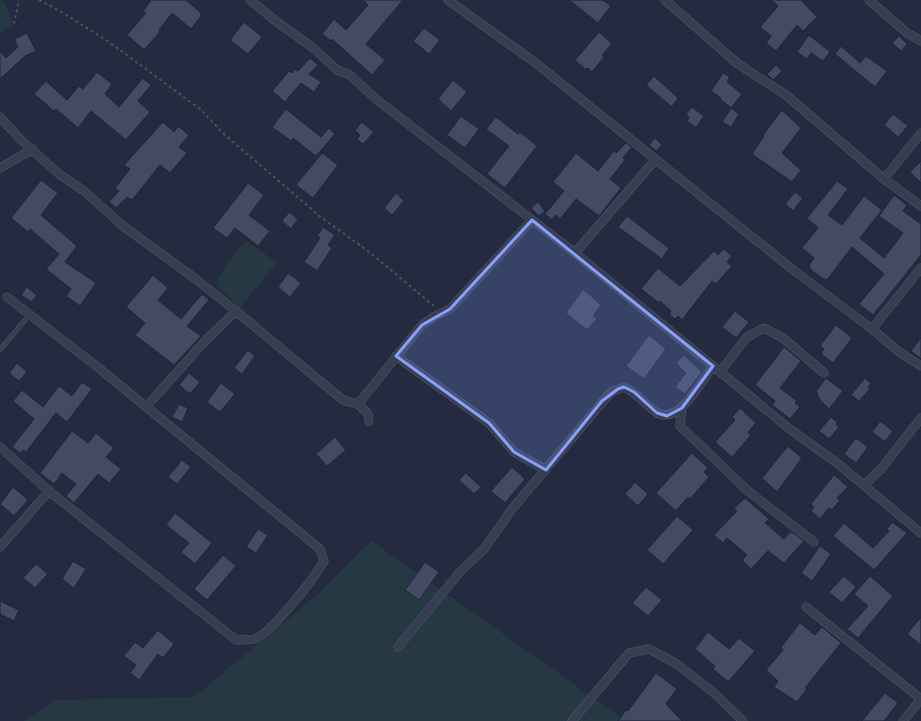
<svg xmlns="http://www.w3.org/2000/svg" width="921" height="721" font-family="Roboto,sans-serif">
  <style>
    .green { fill: #263942 }
    .building { fill: #434a63; stroke: #1f2538 }
    .lines { fill: none; stroke-linecap: round; stroke-linejoin: round }
    .lane-casing { stroke: #53596b; stroke-width: 5 }
    .street-casing { stroke: #53596b; stroke-width: 9 }
    .path { stroke: #41555c; stroke-width: 2; stroke-dasharray: 3 3; stroke-linecap: butt }
    .lane { stroke: #383e51; stroke-width: 4 }
    .street { stroke: #383e51; stroke-width: 8 }
    .marked { fill: #889ffd; fill-opacity: 0.2; stroke: #889ffd; stroke-width: 3; stroke-linejoin: round }
  </style>
  <rect width="100%" height="100%" fill="#242b41"/>
  <path class="green" d="M0,0h3l11,24 -14,10z
    M246,241l31,21 -37,46 -24,-23 10,-20z
    M372,541l254,180h-602l32,-21 138,-3 116,-96z"/>
  <path class="building" d="M151,0h35l14,12 1,4 -10,13 -19,-16 -13,17 1,2 -16,18 -17,-15 19,-22 -3,-2z
    M363,0h40l-37,44 19,16 -13,15 -40,-36 -1,2 -9,-7 12,-15 12,11 22,-25z
    M569,0h34l8,6 -13,17z
    M771,0h30l16,17 -14,14 -6,-6 -21,26 -10,-8 5,-7 -11,-9 18,-21z
    M244,22l18,15 -14,17 -18,-14z
    M424,28l16,12 -11,14 -16,-13z
    M599,32l13,12 -10,11 2,2 -12,15 -4,-4 -3,1 -10,-9z
    M27,33l9,18 -11,5 -25,23v-28l6,7 12,-11 -4,-8z
    M809,35l21,17 -7,9 -12,-8 -4,6 -10,-7z
    M899,36l8,8 -6,7 -9,-8z
    M841,46l19,17 6,-7 21,15 -12,16 -40,-33z
    M310,58l8,7 -9,9 12,8 -7,10 -13,-9 -16,19 -13,-11 17,-20 3,2 3,-4 3,2z
    M776,65l6,6 -9,9 -6,-6z
    M97,72l15,12 -7,10 14,13 24,-29 8,7 -13,16 12,11 -24,28 -35,-29 -13,17 -22,-19 -2,2 -20,-17 12,-13 21,19 12,-14 4,3z
    M723,73l7,4 -3,5 15,12 -11,14 -11,-9 1,-1 -10,-7z
    M654,76l24,22 -6,9 -26,-22z
    M453,80l14,12 -16,19 -13,-12z
    M692,107l12,9 -8,12 -9,-7 2,-4 -3,-3z
    M731,108l8,6 -8,13 -9,-5z
    M286,109l35,28 8,-9 6,6 -19,22 -23,-18 -2,3 -19,-14z
    M782,110l19,18 -19,25 19,17 -9,12 -40,-28 12,-18 -1,-1z
    M893,114l15,12 -10,11 -14,-12z
    M461,116l18,13 -14,19 -18,-13z
    M496,117l22,17 2,-2 17,14 -32,42 -18,-14 22,-28 -23,-17z
    M163,122l11,10 4,-6 11,9 -10,12 8,6 -17,20 -10,-8 -28,35 -5,-3 -11,11 -7,-6 10,-11 -4,-3 15,-19 -6,-4z
    M362,122l12,10 -11,12 -6,-5 3,-4 -5,-5z
    M655,138l7,7 -6,6 -7,-6z
    M626,143l6,4 -9,11 2,2 -15,19 11,9 -22,28 -23,-17 -16,20 -4,-4 -4,5 -7,-6 19,-23 -11,-9 23,-29 22,18 16,-20 2,2z
    M322,153l16,12 -25,33 -17,-13z
    M921,161v22l-11,-11z
    M41,180l17,13 -17,22 36,31 -12,16 31,21 -16,23 -14,-10 5,-7 -25,-20 13,-15 -29,-25 -2,3 -17,-14z
    M837,181l11,8 -20,26 14,10 22,-29 18,14 -22,28 24,20 19,-25 -24,-17 15,-21 13,10 -4,6 18,13v31l-48,60 -14,-11 25,-30 -32,-27 -25,33 -5,-2 -11,-8 -2,-5 5,-7 -12,-10 16,-20 -11,-10z
    M248,183l16,12 -15,20 21,16 -12,15 -23,-18 -8,10 -14,-10z
    M795,192l8,6 -10,13 -8,-7z
    M396,193l8,8 -12,14 -8,-7z
    M538,202l7,9 -6,5 -8,-8z
    M289,212l9,7 -7,10 -9,-8z
    M627,216l42,32 -7,11 -44,-32z
    M323,227l12,8 -7,10 4,3 -15,23 -13,-9 16,-24 -3,-2z
    M724,249l8,7 -5,6 5,4 -16,18 -4,-3 -30,39 -4,-4 -3,3 -6,-5 2,-3 -11,-10 -1,2 -18,-14 17,-21 22,18 34,-35 4,4z
    M288,273l13,10 -11,14 -12,-10z
    M153,275l15,13 -10,12 23,19 21,-25 7,6 -22,26 14,10 -27,29 -39,-30 10,-12 -19,-16z
    M27,287l10,8 -6,7 -10,-7z
    M583,289l18,16 -8,11 4,3 -10,11 -21,-17z
    M735,311l14,11 -13,16 -14,-11z
    M836,325l16,13 -19,25 -12,-9 3,-5 -4,-3z
    M649,335l17,14 -22,30 -18,-13z
    M921,338v21l-10,-8z
    M784,347l17,14 -21,27 17,13 -2,2 5,4 -10,12 -18,-14 3,-4 -20,-16z
    M248,350l7,6 -13,18 -8,-6z
    M684,355l18,17 -17,22 -10,-7 11,-14 -10,-10z
    M17,363l10,9 -8,9 -10,-8z
    M189,373l11,9 -10,12 -11,-9z
    M826,378l17,13 -14,18 -9,-9 -4,-9z
    M865,378l6,6 -3,3 2,2 -11,12 -8,-6z
    M82,382l10,7 -25,33 -11,-9 -30,39 -3,-2 -3,3 -8,-6 22,-28 -21,-18 9,-11 21,17 16,-21 13,10z
    M221,383l14,11 -15,18 -13,-10z
    M179,404l9,4 -6,14 -10,-5z
    M740,408l16,15 -8,9 3,3 -19,22 -17,-15 20,-22 -3,-3z
    M831,417l7,6 -2,1 3,3 -10,12 -10,-8z
    M880,421l13,10 -8,11 -13,-10z
    M72,431l16,12 8,-10 18,15 -8,9 15,12 -12,14 -11,-9 -24,29 -8,-7 10,-12 -14,-11 -8,11 -14,-11z
    M335,437l11,13 -19,16 -11,-12z
    M856,438l12,9 -12,16 -12,-9z
    M788,446l14,12 -25,34 -15,-14z
    M692,453l16,15 -4,4 5,5 -19,22 -2,-2 -12,14 -20,-18z
    M182,460l9,7 -14,17 -9,-7z
    M512,467l13,12 -20,24 -14,-12z
    M466,473l15,14 -7,7 -15,-14z
    M834,475l14,12 -11,11 3,2 -8,10 -3,-2 -9,11 -9,-8 3,-4 -3,-3z
    M635,482l13,12 -10,12 -13,-12z
    M13,487l15,13 -14,16 -14,-12z
    M745,498l24,21 -4,4 19,16 5,-6 3,-1 12,9 -20,22 -16,-12 -17,18 -9,-9 5,-5 -20,-17 -4,5 -9,-8 23,-24 -3,-3z
    M175,513l37,30 -17,21 -14,-12 8,-9 -23,-18z
    M677,516l16,14 -30,34 -16,-14z
    M892,522l15,11 -33,37 -41,-34 11,-13 29,25 16,-17 -2,-2z
    M258,529l10,6 -12,18 -10,-6z
    M820,546l11,8 -19,27 -11,-8z
    M223,555l13,11 -29,34 -13,-11z
    M73,561l13,8 -12,19 -12,-9z
    M425,562l14,10 -20,28 -14,-10z
    M36,564l12,10 -13,14 -12,-10z
    M844,576l12,11 -14,16 -13,-11z
    M870,576l23,20 -35,42 -11,-9 21,-23 -14,-12z
    M646,587l16,13 -14,16 -16,-13z
    M0,601l19,9 -5,11 -14,-7z
    M921,617v28l-14,-11z
    M800,623l15,12 7,-8 19,16 -36,45 2,1 -10,13 -23,-15 4,-6 -12,-11 17,-20 -2,-3z
    M158,630l16,14 -11,14 -5,-4 -19,26 -9,-7 6,-8 -12,-9 11,-14 8,6z
    M708,632l21,17 10,-11 16,13 -27,31 -15,-13 2,-3 -20,-17z
    M656,673l21,16 -11,15 16,17h-64l8,-11 2,1z
    M885,693l13,10 -14,18h-22z"/>
  <g class="lines">
    <g class="lane-casing">
      <path id="lane" d="M0,350l30,-36"/>
    </g>
    <g class="street-casing">
      <path id="street" d="M250,0l27,22 35,25 25,23 13,5 26,24 199,154 216,177 46,33 84,70
        M448,0l89,64 255,205 80,60 26,22 23,15
        M665,0l73,64 48,31 98,84 37,27
        M869,0l38,33 14,8
        M0,117l21,23 38,34 25,17 39,35 70,51 43,34 102,85 7,5 13,3 10,10 1,7
        M0,168l33,-19
        M884,179l37,-46
        M575,253l80,-93
        M872,329l49,-61
        M396,356l93,67 25,29 32,18
        M720,372l27,-35 17,-9 19,10 41,35
        M358,404l64,-79 13,-9 15,-7 82,-89
        M146,407l58,-65 32,-31
        M682,408l-2,18 68,65 66,51
        M0,447l49,44 187,149c6,-1 16,1 21,-2 17,-9 57,-59 67,-77l-4,-12 -220,-180 -93,-72
        M864,485l17,-16 40,-51
        M0,547l49,-56
        M806,607l115,92
        M398,647l61,-74 25,-24 28,-40 99,-117 13,-5c14,6 20,17 32,25 22,15 46,-32 57,-46
        M572,721l57,-68 20,-4 28,15 37,29 29,28
        M903,721l18,-22"/>
    </g>
    <path class="path" d="M39,0l21,11 49,31 91,67 25,26 97,83 46,33 66,55
      M14,24l5,-24"/>
    <use href="#lane" class="lane"/>
    <use href="#street" class="street"/>
  </g>
  <path class="marked" d="M532,220l181,146 -31,42 -15,8 -10,-3 -23,-21 -10,-5 -6,2 -16,12 -56,69 -32,-18 -25,-29 -93,-67 26,-31 28,-16z"/>
</svg>
